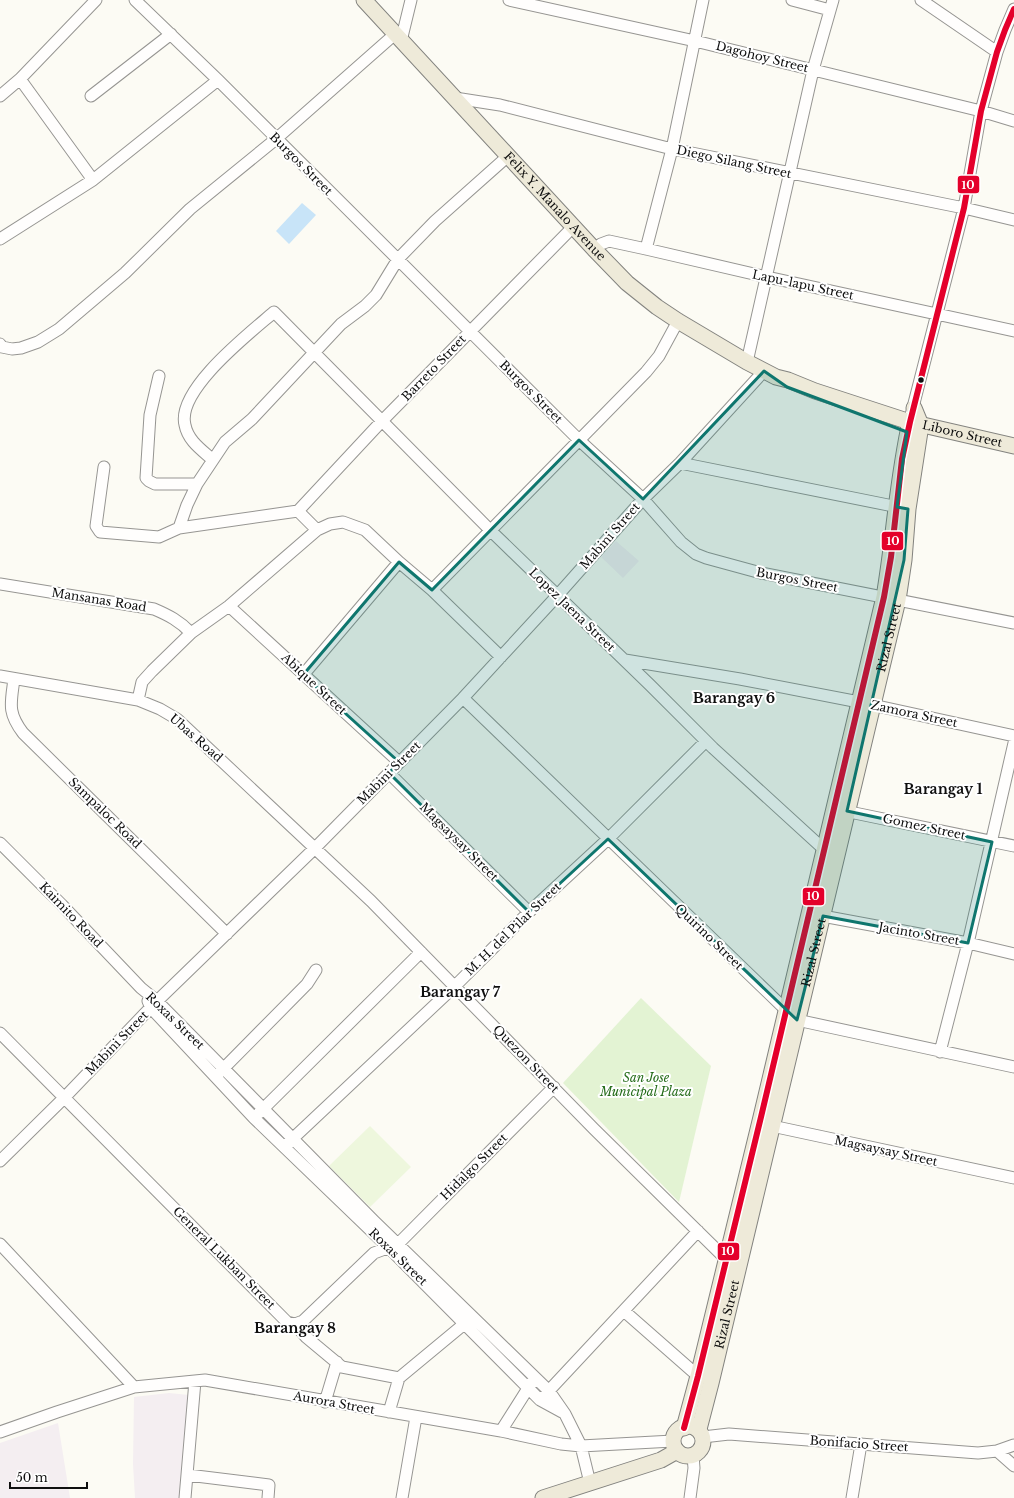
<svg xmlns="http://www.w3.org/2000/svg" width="1014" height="1498" font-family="'Libre Baskerville',serif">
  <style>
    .industrial { fill: #f4eef1 }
    .green { fill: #e3f3d3 }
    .pitch { fill: #eef7dd }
    .water { fill: #c8e4f8 }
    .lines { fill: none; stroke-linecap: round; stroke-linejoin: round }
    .minor-casing { stroke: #969592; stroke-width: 13 }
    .major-casing { stroke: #83837f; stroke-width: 17 }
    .minor { stroke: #fffefd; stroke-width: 11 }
    .major { stroke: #eeead9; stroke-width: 15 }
    .bus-1-casing { stroke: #fff; stroke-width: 9 }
    .bus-1 { stroke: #e4002b; stroke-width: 6 }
    .marked { fill: #0f766e; fill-opacity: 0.2; stroke: #0f766e; stroke-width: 3; stroke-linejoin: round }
    .bus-dot { fill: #0f0f0f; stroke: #fff; stroke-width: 1.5 }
    .labels { text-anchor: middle; stroke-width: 4; stroke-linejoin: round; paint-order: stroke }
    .street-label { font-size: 12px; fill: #0f0f0f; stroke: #fff }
    .park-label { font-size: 12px; font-style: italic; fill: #256c1a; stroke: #fff }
    .quarter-label { font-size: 14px; font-weight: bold; fill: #0f0f0f; stroke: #fff }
    .line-badge { stroke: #fff; stroke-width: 1.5 }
    .badge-label { font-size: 11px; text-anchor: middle; font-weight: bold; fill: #fff }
  </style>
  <rect width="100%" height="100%" fill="#fcfbf4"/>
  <path class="industrial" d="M616,541l23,20 -16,17 -22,-21z
    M169,1393l20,2 -9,103h-45l-2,-34 1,-67z
    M58,1423l12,75h-70v-55z"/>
  <path class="green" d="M641,998l70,68 -32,136 -116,-119z"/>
  <path class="pitch" d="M370,1126l41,41 -41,40 -41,-41z"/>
  <path class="water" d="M302,203l14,12 -27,29 -13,-13z"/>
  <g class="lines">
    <g class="minor-casing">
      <path id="minor" d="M135,0l83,80 361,360 64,59 38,43 15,12 10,4 55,15 253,50
        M509,0l186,41 286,70 33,10
        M792,0l38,10
        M921,0l76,52
        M401,41l10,-41
        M20,79l73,101
        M0,96l20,-17 76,-79
        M91,96l80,-62
        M455,98l45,7 172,44 292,59 50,12
        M0,239l93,-59 125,-100
        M594,249l7,-5 8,-3 37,8 121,28 247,54
        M646,249l26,-100 31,-149
        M0,344l2,3 10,2 9,-1 17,-6 21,-13 66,-56 65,-64 86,-70 119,-105
        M747,362l66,-292 20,-70
        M159,376l-9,39 -4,63 3,3 6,3h42
        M911,415l53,-207 17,-97 16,-59 8,-22 9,-21
        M213,460c-11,-10 -25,-19 -28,-35 -9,-35 65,-92 89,-113l217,219 159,154 63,63 116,106
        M680,463l223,45
        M104,467l-8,59 4,6 59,5 20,-9 119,-17
        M298,511l83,-89 192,-195
        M298,511l19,19
        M179,528l8,-23 10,-21 28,-42 27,-23 89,-95 24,-18 11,-11 22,-36 37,-38 73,-65
        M0,584l154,25c14,6 26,12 37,24
        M432,590l214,-218 13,-16 19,-35
        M229,606l170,156
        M625,660l115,19 119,23 155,34
        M303,675l96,-113
        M0,676l138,24 22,9 17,10 194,182 223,228 136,134
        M14,679c-3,24 -7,33 9,54l204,201
        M463,698l323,312 11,10 217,47
        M138,700l4,-18 10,-11 39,-38 38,-27 88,-76 13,-6 13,-2 22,8 34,32 33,28 69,67
        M389,773l140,139
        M840,810l174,36
        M0,843l62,62 79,83 16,13 217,220 175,170 16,23 16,32 9,37
        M817,915l151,28 46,11
        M148,1001l3,7 103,110 135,130 151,152 22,12
        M0,1033l287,289 8,2 8,-3 71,-68 24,-9 156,-157
        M940,1052l28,-109 46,-200
        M219,1073l88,-89 9,-14
        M259,1113l162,-161
        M767,1123l5,3 242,52
        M287,1144l168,-158 74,-74 79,-73 98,-98
        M0,1161l64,-63 90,-94 161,-156 148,-150 94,-102 86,-97 37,-36 84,-92
        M0,1244l134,143
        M624,1311l74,65
        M295,1324l11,13 36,30 57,11
        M543,1397l155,-166
        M325,1402l12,-40
        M389,1412l10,-34 70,-58
        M501,1431l31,-49
        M0,1432l57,-20 77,-25 71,-7 296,51 60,13 20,2 92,-5
        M703,1437l26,-3 249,19 19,-2 17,-6
        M997,1451l17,15
        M188,1475l81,10 -1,13
        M185,1498l10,-117
        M402,1498l14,-81
        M690,1498l4,-30 -1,-12
        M852,1498l9,-54"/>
    </g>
    <g class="major-casing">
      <g id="major">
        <path id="s1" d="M364,0l230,249 33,34 30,24 21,14 69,41 29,15 12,3 27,11 95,31 104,24"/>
        <path d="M914,408l7,17"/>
        <circle cx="688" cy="1441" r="15"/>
        <path d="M684,1428l14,-52 63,-259 123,-520c10,-58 13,-117 26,-175"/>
        <path id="s2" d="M699,1429l12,-46 187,-783 6,-40 4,-51 13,-84"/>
        <path d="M543,1498l118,-38 16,-9"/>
      </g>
    </g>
    <use href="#minor" class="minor"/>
    <use href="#major" class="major"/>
    <g class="bus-1-casing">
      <path id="bus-1" d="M684,1428l14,-52 63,-259 123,-520 7,-40 11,-98 8,-37 54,-214 17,-97 16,-59 8,-22 9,-21"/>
    </g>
    <use href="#bus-1" class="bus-1"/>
  </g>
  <path class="marked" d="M764,371l23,16 120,45 -10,75 11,2 -4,51 -57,251 145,31 -24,101 -145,-27 -26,104 -189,-181 -79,73 -140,-139 10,-11 -96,-87 96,-113 33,28 147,-150 64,59z"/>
  <circle class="bus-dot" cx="921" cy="380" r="3.5"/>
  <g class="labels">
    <g class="street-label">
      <text transform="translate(762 57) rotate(14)" y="4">Dagohoy Street</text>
      <text transform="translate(734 162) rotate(12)" y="4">Diego Silang Street</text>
      <text transform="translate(301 164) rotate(45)" y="4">Burgos Street</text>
      <text dy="4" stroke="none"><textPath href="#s1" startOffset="281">Felix Y. Manalo Avenue</textPath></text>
      <text transform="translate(803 285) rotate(12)" y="4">Lapu-lapu Street</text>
      <text transform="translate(434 368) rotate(-46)" y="4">Barreto Street</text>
      <text transform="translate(531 392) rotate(45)" y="4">Burgos Street</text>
      <text dy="4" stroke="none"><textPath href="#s1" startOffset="758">Liboro Street</textPath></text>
      <text transform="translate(610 536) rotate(-49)" y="4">Mabini Street</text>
      <text transform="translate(797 580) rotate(11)" y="4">Burgos Street</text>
      <text transform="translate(99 600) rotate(9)" y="4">Mansanas Road</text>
      <text transform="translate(572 610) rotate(44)" y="4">Lopez Jaena Street</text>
      <text dy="4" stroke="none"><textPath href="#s2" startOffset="814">Rizal Street</textPath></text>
      <text transform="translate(314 684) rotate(43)" y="4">Abique Street</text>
      <text transform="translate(914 714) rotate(12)" y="4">Zamora Street</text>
      <text transform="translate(196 738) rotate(41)" y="4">Ubas Road</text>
      <text transform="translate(389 773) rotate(-45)" y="4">Mabini Street</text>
      <text transform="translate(105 813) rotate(44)" y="4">Sampaloc Road</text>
      <text transform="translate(924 827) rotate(12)" y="4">Gomez Street</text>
      <text transform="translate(459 842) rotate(45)" y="4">Magsaysay Street</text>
      <text transform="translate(71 915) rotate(46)" y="4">Kaimito Road</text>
      <text transform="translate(513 929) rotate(-44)" y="4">M. H. del Pilar Street</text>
      <text transform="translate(919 934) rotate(10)" y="4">Jacinto Street</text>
      <text transform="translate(709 937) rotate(44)" y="4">Quirino Street</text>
      <text dy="4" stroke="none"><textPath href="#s2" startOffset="490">Rizal Street</textPath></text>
      <text transform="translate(175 1021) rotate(44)" y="4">Roxas Street</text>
      <text transform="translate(117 1043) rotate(-46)" y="4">Mabini Street</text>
      <text transform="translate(526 1059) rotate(46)" y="4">Quezon Street</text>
      <text transform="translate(886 1151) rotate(12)" y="4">Magsaysay Street</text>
      <text transform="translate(474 1167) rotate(-45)" y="4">Hidalgo Street</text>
      <text transform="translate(398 1257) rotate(44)" y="4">Roxas Street</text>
      <text transform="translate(224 1258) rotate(45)" y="4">General Lukban Street</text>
      <text dy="4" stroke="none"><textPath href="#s2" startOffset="118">Rizal Street</textPath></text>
      <text transform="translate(334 1403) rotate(10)" y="4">Aurora Street</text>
      <text transform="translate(859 1444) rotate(4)" y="4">Bonifacio Street</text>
    </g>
    <g class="park-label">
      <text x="646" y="1082">San Jose<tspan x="646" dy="14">Municipal Plaza</tspan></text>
    </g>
    <g class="quarter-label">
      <text x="734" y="703">Barangay 6</text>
      <text x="943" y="794">Barangay 1</text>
      <text x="460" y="997">Barangay 7</text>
      <text x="295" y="1333">Barangay 8</text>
    </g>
  </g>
  <g class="line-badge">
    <rect x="957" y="175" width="23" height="19" rx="4" fill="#e4002b"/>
    <rect x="881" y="531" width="23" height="20" rx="4" fill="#e4002b"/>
    <rect x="802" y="887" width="23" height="19" rx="4" fill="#e4002b"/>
    <rect x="717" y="1242" width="23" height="19" rx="4" fill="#e4002b"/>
  </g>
  <g class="badge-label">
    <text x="968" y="189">10</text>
    <text x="893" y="545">10</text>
    <text x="813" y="900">10</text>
    <text x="728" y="1255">10</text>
  </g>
  <path d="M10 1482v6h77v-6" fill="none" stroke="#0f0f0f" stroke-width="2"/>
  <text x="16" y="1482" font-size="12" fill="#0f0f0f" stroke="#ffffff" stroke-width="3" paint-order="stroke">50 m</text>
</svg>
